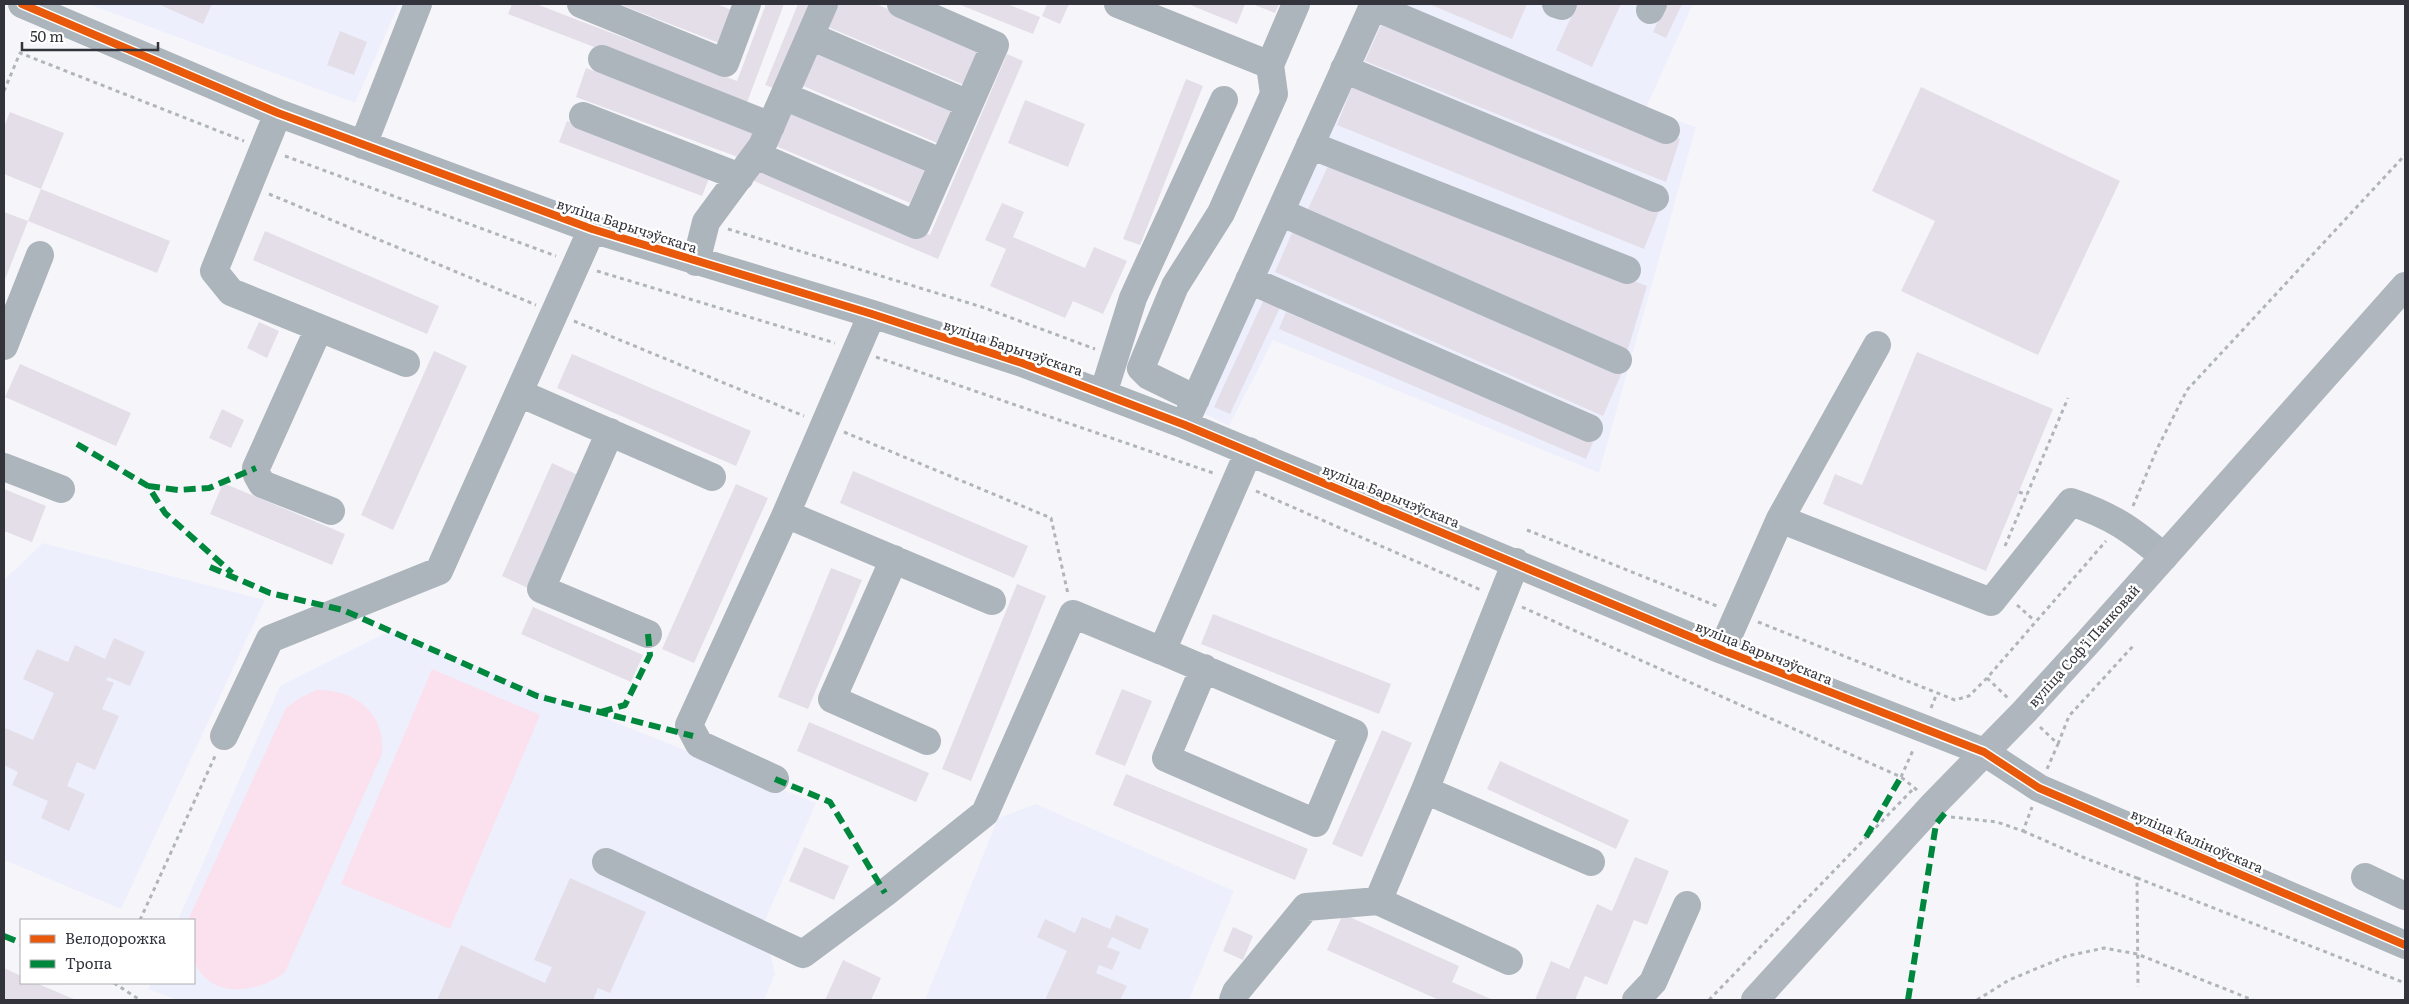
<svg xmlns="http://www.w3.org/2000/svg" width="2409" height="1004" font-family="Literata,serif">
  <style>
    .built { fill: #eeeffc }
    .green { fill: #fae1ed }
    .building { fill: #e3dee7 }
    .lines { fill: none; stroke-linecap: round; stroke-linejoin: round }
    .path { stroke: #b0b5bb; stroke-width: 3; stroke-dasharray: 4 4; stroke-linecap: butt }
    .minor { stroke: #adb5bc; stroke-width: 28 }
    .major { stroke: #afb6be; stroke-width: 28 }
    .quiet { stroke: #00873e; stroke-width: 6; stroke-dasharray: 12 6; stroke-linecap: butt }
    .cycleway-casing { stroke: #fff; stroke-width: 11 }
    .cycleway { stroke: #e8590c; stroke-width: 8 }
    .labels { text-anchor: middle; stroke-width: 5; stroke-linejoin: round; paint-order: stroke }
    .street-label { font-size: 14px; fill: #33343b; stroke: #fff }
  </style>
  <rect width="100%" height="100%" fill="#f6f6fa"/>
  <path class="built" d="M88,4h311l-44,99z
    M1380,4h313l-48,106 51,17 -97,346 -326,-133 -44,86 -26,-13z
    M43,543l222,57 -144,309 -117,-49v-278l2,-4z
    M389,631l427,172 -52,120 11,51 -11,26h-587l-29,-11 3,-6h43v-63h-16l102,-234z
    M1036,804l198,87 -45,109h-264l73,-182z"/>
  <path class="green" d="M432,669l108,46 -90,214 -109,-45z
    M316,690c39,-1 70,23 66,64l-97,218c-26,21 -74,28 -90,-9 -5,-11 -1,-31 -1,-43h-6l98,-212 14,-10z"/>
  <path class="building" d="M158,4h54l-9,20z
    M512,4h24l201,77 29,-77h18l-38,101 -238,-91z
    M619,4h97l16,6 -13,33z
    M798,4h15l-35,86 -13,-5z
    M838,4h38l103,44 -15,37 -136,-58z
    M958,4h49l33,13 -7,17z
    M1047,4h22l-9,20 -18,-8z
    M1188,4h57l-8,20z
    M1252,4h27l-4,9z
    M1429,4h98l-15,35z
    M1577,4h44l-29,63 -36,-17z
    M1666,4h16l-16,34 -13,-6z
    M1383,21l297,118 -14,43 -301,-121z
    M340,31l27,11 -13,33 -27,-10z
    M816,50l136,58 -15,35 -136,-58z
    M1007,54l16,7 -85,198 -184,-78 8,-17 168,71z
    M586,68l168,63 -11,28 -167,-62z
    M1186,79l17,7 -63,159 -17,-6z
    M1352,87l307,124 -15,38 -307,-124z
    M1921,87l199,94 -82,174 -137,-64 34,-70 -63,-30z
    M1025,100l60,24 -17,43 -60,-24z
    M10,112l54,21 -23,56 -37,-15v-47z
    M791,112l134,57 -15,34 -134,-57z
    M567,121l143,55 -8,20 -143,-54z
    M1329,164l318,122 -19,63 -320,-140z
    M41,189l129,52 -13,32 -129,-52 -24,61v-70l24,9z
    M1002,203l22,9 -11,25 72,31 9,-21 33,14 -24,53 -30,-13 -8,17 -75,-32 16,-37 -21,-9z
    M1295,226l328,144 -20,46 -328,-144z
    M265,231l174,75 -12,28 -174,-74z
    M1267,293l16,8 -53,113 -16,-7z
    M1286,312l307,130 -7,17 -307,-130z
    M259,322l20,9 -12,27 -20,-10z
    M434,351l33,15 -74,164 -32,-15z
    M1917,352l136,57 -67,162 -163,-67 12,-30 27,11z
    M572,354l179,77 -15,35 -179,-78z
    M20,364l111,49 -15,33 -111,-49z
    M222,409l22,11 -13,28 -22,-10z
    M552,463l26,12 -50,113 -26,-12z
    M853,471l175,75 -14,32 -174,-75z
    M223,483l122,51 -13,31 -122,-51z
    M736,484l32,14 -74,165 -32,-14z
    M4,489l42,17 -14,36 -28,-11z
    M831,568l31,12 -54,129 -30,-12z
    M1017,584l29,12 -75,185 -29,-12z
    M533,607l110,48 -12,27 -110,-48z
    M1213,614l178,70 -12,30 -178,-70z
    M114,638l31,14 -15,34 -22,-9 -2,3 8,3 -12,26 17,7 -24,54 -18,-8 -10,24 18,8 -16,37 -28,-13 7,-17 -36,-16 6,-13 -14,-7v-33l1,-4 28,12 21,-47 -31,-14 14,-30 31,13 7,-17 30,14z
    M1122,689l30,12 -27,65 -30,-12z
    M809,722l120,51 -13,29 -119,-51z
    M1382,730l30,13 -50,114 -30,-13z
    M1500,761l129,59 -13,29 -129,-60z
    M1126,774l182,75 -13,31 -182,-75z
    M804,847l45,19 -15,34 -45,-19z
    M1635,857l34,14 -22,54 -13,-5 -27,65 -22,-9 -10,24h-40l16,-39 18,8 28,-65 15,7z
    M570,878l76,34 -36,81 -12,-5 -5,12h-156l24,-55 84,38 7,-16 -18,-7z
    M1343,914l116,52 -7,16 41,18h-54l-112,-50z
    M1116,915l33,14 -9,21 -28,-13 -5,10 13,5 -8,18 -13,-5 -3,8 31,13 -7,14h-75l22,-49 -30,-14 8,-18 30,14 7,-16 28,12z
    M1233,927l20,9 -10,24 -20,-9z
    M843,960l38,18 -10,22h-46z
    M4,968l17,8v7h15l40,17h-72z"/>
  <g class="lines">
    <path class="path" d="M4,91l16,-38 224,88
      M285,156l271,100
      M269,194l267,111
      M728,229l254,78 113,42
      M597,271l238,72
      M574,321l230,95
      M876,357l340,117
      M844,432l207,86 17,76
      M1256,491l225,99
      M2019,492l8,3
      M2133,506l24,-57 30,-59 218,-235
      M1527,530l190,76
      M2005,546l63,-148
      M2017,605l18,16
      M1522,607l379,170 16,13
      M1758,622l197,78 14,-4 18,-18 119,-137
      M1987,678l21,20
      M1931,708l6,-15
      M2040,727l18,17 -11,25
      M2058,744l11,-28 64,-70
      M1901,777l13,-29
      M1951,817l46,5 26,9 9,-24
      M2023,831l62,27 52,20 1,109
      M2137,878l268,105
      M140,920l76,-166
      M114,983l26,17
      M1709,1000l205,-212
      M1977,1000l32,-20 58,-24 37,-8 33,6 116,46"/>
    <path class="minor" d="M22,4l256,109 314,116 280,85 150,49 163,62 537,225 262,102 55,36 366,157
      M581,4l144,59 22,-59
      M1118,4l152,61 4,29 -53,119 -46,73 -34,82 8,8 47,23
      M1556,4l6,2 1,-2
      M1373,6l293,124
      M1650,10l3,-6
      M810,36l159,68
      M602,59l169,67
      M1270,65l26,-61
      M1344,69l311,129
      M784,96l159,67
      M278,113l-64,158 17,21 175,71
      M583,116l157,61
      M363,145l55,-141
      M1310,145l317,125
      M756,155l160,70 79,-180 -94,-41
      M1280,212l338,148
      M696,262l10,-40 56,-76 62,-142
      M1249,280l340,148
      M319,328l-63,140 1,7 5,9 69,27
      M4,346l36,-91
      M519,393l193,84
      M1103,394l30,-96 91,-198
      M1188,416l186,-412
      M610,432l-69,157 107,45
      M4,467l57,22
      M786,514l206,87
      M1780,519l211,83 80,-100c41,14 60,27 93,55
      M894,559l-62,140 95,42
      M1722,650l58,-131 97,-174
      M1204,668l-38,90 150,65 38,-90 -192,-82 87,-200
      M224,736l46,-97 169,-68 153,-342
      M775,779l-76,-35 -10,-19 97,-211 86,-200
      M1425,790l166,72
      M606,862l197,92 82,-61 100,-80 88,-199 89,37
      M2365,877l40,19
      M1378,901l131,60
      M1233,1000l3,-8 70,-85 72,-6 47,-111 91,-228
      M1636,1000l17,-18 34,-77"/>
    <path class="major" d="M1755,1000l179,-196 90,-92 65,-71 316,-355"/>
    <path class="quiet" d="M77,444l71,42 17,27 67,60
      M148,486l30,4 31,-2 47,-20
      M210,567l60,26 73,17 194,86 156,40
      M601,712l24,-7 25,-50 -2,-21
      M775,779l55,23 55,91
      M1866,837l35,-60
      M4,936l17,7
      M1908,1000l28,-176 9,-11"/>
    <g class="cycleway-casing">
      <path id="cycleway" d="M22,4l256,109 314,116 280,85 150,49 163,62 537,225 262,102 55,36 366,157"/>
    </g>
    <use href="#cycleway" class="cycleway"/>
  </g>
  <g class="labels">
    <g class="street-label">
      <text transform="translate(627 226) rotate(18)" y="5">вуліца Барычэўскага</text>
      <text transform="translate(1013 348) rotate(19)" y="5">вуліца Барычэўскага</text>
      <text transform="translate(1391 496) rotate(22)" y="5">вуліца Барычэўскага</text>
      <text transform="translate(2084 646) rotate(-48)" y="5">вуліца Софʼі Панковай</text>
      <text transform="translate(1764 653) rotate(22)" y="5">вуліца Барычэўскага</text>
      <text transform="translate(2197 841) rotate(23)" y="5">вуліца Каліноўскага</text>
    </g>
  </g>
  <rect width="2409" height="1004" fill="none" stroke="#33343b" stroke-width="10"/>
  <rect x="20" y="919" width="175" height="65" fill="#ffffff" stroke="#adaeb1"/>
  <rect x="30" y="935" width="25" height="8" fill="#e8590c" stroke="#adaeb1"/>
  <text x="65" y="944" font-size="15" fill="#33343b">Велодорожка</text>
  <rect x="30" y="960" width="25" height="8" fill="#00873e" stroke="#adaeb1"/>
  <text x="65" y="969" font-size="15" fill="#33343b">Тропа</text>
  <path d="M22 42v8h136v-8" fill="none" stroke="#33343b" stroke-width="2.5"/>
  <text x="30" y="42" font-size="15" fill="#33343b" stroke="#ffffff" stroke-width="4" paint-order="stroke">50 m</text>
</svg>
